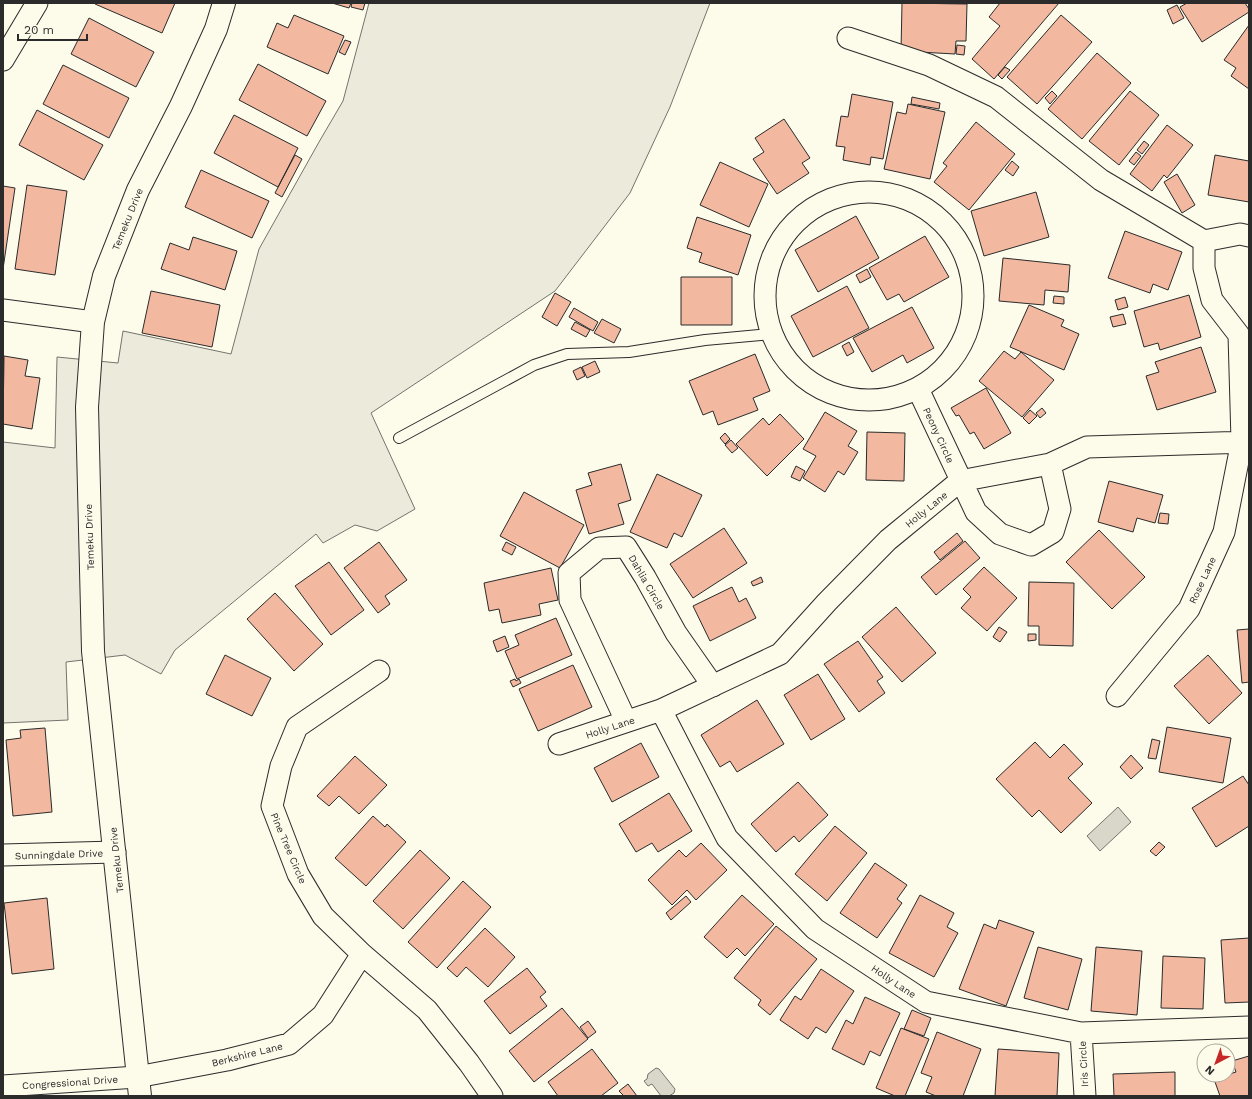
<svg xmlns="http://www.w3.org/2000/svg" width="1252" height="1099" font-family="'Work Sans',sans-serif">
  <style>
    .green { fill: #ecebdb; stroke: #74746e }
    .water { fill: #d8d7c9; stroke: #74746e }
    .building { fill: #f2b8a0; stroke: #2b2b2b }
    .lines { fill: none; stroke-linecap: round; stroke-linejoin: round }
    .lane-casing { stroke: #2b2b2b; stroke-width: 12 }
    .street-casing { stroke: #2b2b2b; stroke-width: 23 }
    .secondary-casing { stroke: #2b2b2b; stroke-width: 24 }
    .lane { stroke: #fdfbea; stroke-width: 10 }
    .street { stroke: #fdfbea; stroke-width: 21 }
    .secondary { stroke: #fdfbea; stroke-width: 22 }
    .labels { text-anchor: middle; stroke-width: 3; stroke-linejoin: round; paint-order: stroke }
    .street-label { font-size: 10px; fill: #2b2b2b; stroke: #fdfbea }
  </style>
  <rect width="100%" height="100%" fill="#fdfbea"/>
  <path class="green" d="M369,3h341l-40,104 -40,86 -75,98 -184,122 44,96 -38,22 -22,-6 -32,18 -7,-9 -141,116 -14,24 -36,-19 -59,7 2,58 -65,3v-281l52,6 2,-91 61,6 5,-32 108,23 28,-105 60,-107 24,-41z"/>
  <path class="water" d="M1118,807l13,15 -31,29 -13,-15z
    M656,1068l3,1 16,20 -1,4 -5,3h-8l-9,-12 -4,2 -4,-5 3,-2 1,-5z"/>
  <path class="building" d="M96,3h79l-13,30 -67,-29z
    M332,3h19l-2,5z
    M352,3h13l-2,7 -12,-3z
    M902,3l65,1 -1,37h-10l-1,13 -54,-3z
    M1000,3h59l-65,76 -22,-20 28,-33 -11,-9z
    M1187,3h58l4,6v3l-47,30 -22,-35z
    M1177,5l7,13 -11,6 -6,-14z
    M294,15l50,21 -16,38 -61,-27 10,-24 11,5z
    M1061,15l31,27 -55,62 -30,-27z
    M89,18l65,34 -18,35 -65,-33z
    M1249,25v64l-18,-13 5,-8 -12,-8z
    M345,40l6,2 -6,13 -6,-3z
    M957,45l8,1 -1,9 -8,-1z
    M1097,53l34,30 -49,56 -34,-30z
    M258,64l68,37 -19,35 -68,-36z
    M63,65l66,33 -20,40 -66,-34z
    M1005,67l5,3 -8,9 -4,-4z
    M1052,91l5,5 -7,8 -5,-6z
    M1130,91l29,24 -40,50 -30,-24z
    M852,94l41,8 -10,57 -12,-2 -1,8 -27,-5 2,-13 -9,-1 5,-30 7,1z
    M912,97l28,6 -1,6 -28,-5z
    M908,104l37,8 -15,67 -46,-10 13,-57 9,2z
    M37,110l66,35 -19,35 -65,-35z
    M234,115l64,33 -20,39 -64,-34z
    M784,119l26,39 -8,5 7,10 -32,21 -24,-35 11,-7 -9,-14z
    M976,122l39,32 -46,56 -35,-28 13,-16 -4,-3z
    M1167,125l26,20 -26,33 -3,-3 -12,16 -22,-17z
    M1144,141l5,4 -7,9 -5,-4z
    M1136,152l5,4 -7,9 -5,-4z
    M295,155l7,4 -20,38 -7,-4z
    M1215,155l34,6v41l-41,-7z
    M1012,161l7,6 -6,9 -8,-6z
    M720,162l48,22 -19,43 -49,-22z
    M201,170l68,31 -17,37 -67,-31z
    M1177,174l18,31 -13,8 -18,-31z
    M27,185l40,6 -12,84 -40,-6z
    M3,186l12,2 -12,81z
    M1036,192l13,45 -65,19 -13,-45z
    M856,216l23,42 -61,34 -23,-42z
    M697,217l54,18 -13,40 -39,-13 3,-9 -15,-5z
    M1125,231l57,21 -14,38 -15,-6 -3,9 -42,-15z
    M925,236l24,41 -45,25 -5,-8 -12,6 -18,-32z
    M193,237l44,14 -12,39 -64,-21 9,-26 19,7z
    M1003,258l67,7 -2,27 -23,-2 -1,15 -45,-4z
    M867,269l4,8 -11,6 -4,-8z
    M681,277h51v48h-51z
    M847,286l22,42 -56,29 -22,-41z
    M151,291l69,14 -8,42 -70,-14z
    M555,293l16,9 -14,24 -15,-9z
    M1189,295l12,42 -41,13 -2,-7 -14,4 -10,-36z
    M1054,296l10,1v7l-11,-1z
    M1125,297l3,10 -10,3 -3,-10z
    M1029,305l35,15 -3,6 18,8 -15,36 -54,-23z
    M912,307l22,41 -27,15 -4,-8 -31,17 -19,-34z
    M574,308l24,14 -5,9 -24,-14z
    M1123,314l3,10 -13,3 -3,-10z
    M602,319l19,10 -7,14 -20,-10z
    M575,322l15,8 -4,7 -15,-8z
    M849,342l5,10 -7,4 -5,-10z
    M1201,347l15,45 -59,18 -11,-34 13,-4 -4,-10z
    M1004,351l11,8 6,-7 33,28 -32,37 -43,-36z
    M755,354l15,37 -17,7 5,12 -40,15 -5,-14 -10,4 -14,-34z
    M4,356l24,4 -3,16 15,2 -8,51 -29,-5z
    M595,361l5,11 -13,6 -5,-11z
    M581,367l4,9 -8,4 -4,-9z
    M986,388l25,45 -27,16 -10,-17 -4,2 -11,-19 -3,1 -5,-8z
    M1042,408l4,5 -6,5 -4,-5z
    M1030,410l7,6 -8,8 -6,-6z
    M825,412l32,19 -9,15 10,6 -14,23 -6,-4 -13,21 -22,-14 13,-22 -13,-7z
    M780,414l24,25 -37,37 -31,-32 27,-26 6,7z
    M867,432l38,1 -1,48 -38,-1z
    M725,433l5,6 -5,5 -5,-6z
    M731,440l7,8 -6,5 -7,-8z
    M621,464l10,36 -13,4 6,20 -35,10 -13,-44 16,-5 -4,-12z
    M796,466l9,5 -5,10 -9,-4z
    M657,474l45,21 -20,42 -8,-4 -7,15 -37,-16z
    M1109,481l54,14 -8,28 -18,-5 -4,14 -35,-10z
    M524,492l60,33 -24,43 -60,-32z
    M1160,513l9,1 -1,10 -10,-1z
    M724,528l23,35 -54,35 -23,-34z
    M1099,530l46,47 -33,32 -46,-47z
    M957,533l6,8 -23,19 -6,-8z
    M965,541l15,17 -44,37 -15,-18z
    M379,542l28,38 -22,16 5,8 -12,9 -34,-45z
    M506,542l10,5 -4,8 -10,-5z
    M329,562l35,48 -33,25 -36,-49z
    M984,567l33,31 -30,33 -26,-23 10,-11 -8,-8z
    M551,568l7,32 -19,4 2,11 -39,8 -3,-14 -10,2 -5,-28z
    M761,577l2,5 -10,4 -2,-4z
    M1029,582l45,1 -1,63 -34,-1v-19h-11z
    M732,587l7,15 7,-4 10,20 -46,23 -17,-35z
    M275,593l48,51 -29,27 -47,-52z
    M896,607l40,46 -34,29 -40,-45z
    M556,618l16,37 -55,24 -12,-28 14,-6 -4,-10z
    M999,627l8,5 -7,10 -7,-5z
    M1249,629v53l-7,1 -5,-53z
    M1028,634h8v6l-8,1z
    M505,636l4,11 -12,5 -4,-11z
    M858,641l25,36 -6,4 8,12 -26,19 -35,-48z
    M225,655l46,23 -19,38 -46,-22z
    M1208,655l34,38 -33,31 -35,-38z
    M573,665l19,42 -54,24 -19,-42z
    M818,674l27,45 -34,21 -27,-45z
    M515,679l1,2 3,-2 2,4 -8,4 -3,-6z
    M757,700l27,44 -47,28 -7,-11 -10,6 -19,-32z
    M1167,727l64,11 -8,45 -64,-11z
    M45,728l7,84 -39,4 -7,-76 15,-2 -1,-8z
    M1152,739l8,2 -4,18 -8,-1z
    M1035,742l15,16 14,-14 19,20 -15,14 24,25 -31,30 -22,-23 -7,7 -36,-38z
    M641,743l18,34 -47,25 -18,-34z
    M1131,755l12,13 -12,11 -11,-12z
    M355,756l32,29 -28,29 -20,-18 -10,10 -12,-10z
    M1243,776l6,9v41l-33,21 -24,-39z
    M798,782l30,33 -29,27 -5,-6 -18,16 -25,-28z
    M669,793l23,38 -34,21 -6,-9 -16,9 -17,-28z
    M373,816l12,11 2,-3 19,18 -40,44 -31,-28z
    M835,826l32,27 -40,48 -32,-27z
    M1159,842l6,5 -9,9 -6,-5z
    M701,843l26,27 -31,30 -9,-10 -15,15 -24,-25 31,-30 7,7z
    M420,850l30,28 -47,51 -30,-28z
    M875,863l32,22 -10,14 5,4 -25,35 -37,-25z
    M463,881l28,26 -54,61 -29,-26z
    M742,895l32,29 -29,32 -8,-8 -10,10 -23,-21z
    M920,895l34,18 -7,14 11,6 -24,44 -45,-24z
    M686,896l5,6 -20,18 -5,-7z
    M47,898l7,71 -42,5 -8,-71z
    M999,920l35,12 -28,74 -47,-17 25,-65 12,5z
    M776,926l41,33 -47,56 -12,-10 3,-5 -27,-22z
    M485,928l30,29 -27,30 -22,-20 -9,10 -10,-9z
    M1249,938v64l-24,1 -4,-63z
    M1038,947l44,12 -14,51 -44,-12z
    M1096,947l46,4 -5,64 -46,-4z
    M1163,956l42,2 -2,51 -42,-1z
    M527,968l19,24 -6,5 7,9 -37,28 -26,-33z
    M821,969l33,22 -28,42 -10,-6 -8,12 -28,-19 15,-24 6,4z
    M865,997l35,16 -20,43 -10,-5 -6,14 -32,-16 14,-29 7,4z
    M562,1008l26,31 -54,43 -25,-31z
    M912,1010l19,8 -7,18 -20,-7z
    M588,1021l8,11 -8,6 -8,-11z
    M901,1028l28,11 -24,57h-10l-19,-8z
    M937,1032l44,17 -18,47h-27l-10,-4 6,-15 -11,-4z
    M592,1049l26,34 -17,13h-43l-10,-14z
    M998,1049l61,4 -2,43h-62z
    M1249,1056v40h-29l-6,-17 22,-7 -4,-11z
    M1175,1072v24h-61l-1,-22z
    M628,1084l9,12h-13l-5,-5z"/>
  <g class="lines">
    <g class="lane-casing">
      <path id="lane" d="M399,438l135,-73 33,-11 62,-2 76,-12 66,-6"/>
    </g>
    <g class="street-casing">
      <path id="street" d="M848,38l81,27 67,32 105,83 103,61
        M3,60l34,-57
        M765 296a104 104 0 1 1 208 0a104 104 0 1 1-208 0Z
        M3,310l90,12
        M918,389l58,123 24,22 31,11 22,-13 7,-23 -10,-45
        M379,671l-82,56 -16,39 -9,40 26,68 25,42 39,38 65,56 42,53 23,33
        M1117,696l72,-87 35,-77 18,-91 -3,-106 -27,-35 -8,-32v-27l36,-7 9,2
        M661,710l66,128 88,91 111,73 155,31 168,-6
        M626,721l-56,-121 -1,-27 30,-25 27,-1 19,30 31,56 37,53
        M559,744l102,-34 119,-56 47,-52 61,-62 72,-59 90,-17 37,-17 162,-5
        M3,855l112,-3
        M1081,1033l4,63
        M3,1086l134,-9 90,-17 62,-16 34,-29 39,-61"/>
    </g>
    <g class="secondary-casing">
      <path id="secondary" d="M140,1096l-47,-445 -6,-244 6,-85 11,-46 34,-86 43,-84 35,-77 8,-26"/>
    </g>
    <use href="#lane" class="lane"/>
    <use href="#street" class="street"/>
    <use href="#secondary" class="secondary"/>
  </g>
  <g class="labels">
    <g class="street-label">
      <text transform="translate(127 219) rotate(-68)" y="4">Temeku Drive</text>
      <text transform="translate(939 435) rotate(65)" y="4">Peony Circle</text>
      <text transform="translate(926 509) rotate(-39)" y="4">Holly Lane</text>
      <text transform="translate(89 537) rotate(-92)" y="4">Temeku Drive</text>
      <text transform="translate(1202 580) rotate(-65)" y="4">Rose Lane</text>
      <text transform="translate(647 582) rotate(60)" y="4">Dahlia Circle</text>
      <text transform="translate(610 727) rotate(-18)" y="4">Holly Lane</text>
      <text transform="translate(289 848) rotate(67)" y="4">Pine Tree Circle</text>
      <text transform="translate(59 854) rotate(-2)" y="4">Sunningdale Drive</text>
      <text transform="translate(116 860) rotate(-96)" y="4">Temeku Drive</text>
      <text transform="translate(894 981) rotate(34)" y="4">Holly Lane</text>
      <text transform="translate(247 1054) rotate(-14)" y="4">Berkshire Lane</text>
      <text transform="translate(1083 1064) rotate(-93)" y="4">Iris Circle</text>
      <text transform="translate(70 1082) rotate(-4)" y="4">Congressional Drive</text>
    </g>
  </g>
  <rect width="1252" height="1099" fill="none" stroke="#2b2b2b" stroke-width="8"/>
  <g transform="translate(1216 1063) rotate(221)"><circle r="19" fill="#fdfbea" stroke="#a9a89e"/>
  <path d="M0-3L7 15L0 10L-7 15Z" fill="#c62828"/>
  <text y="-6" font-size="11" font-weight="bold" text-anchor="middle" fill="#2b2b2b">N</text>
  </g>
  <path d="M18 34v6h69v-6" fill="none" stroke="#2b2b2b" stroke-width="2"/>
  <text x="24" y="34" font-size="12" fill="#2b2b2b" stroke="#fdfbea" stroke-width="3" paint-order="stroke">20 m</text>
</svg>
